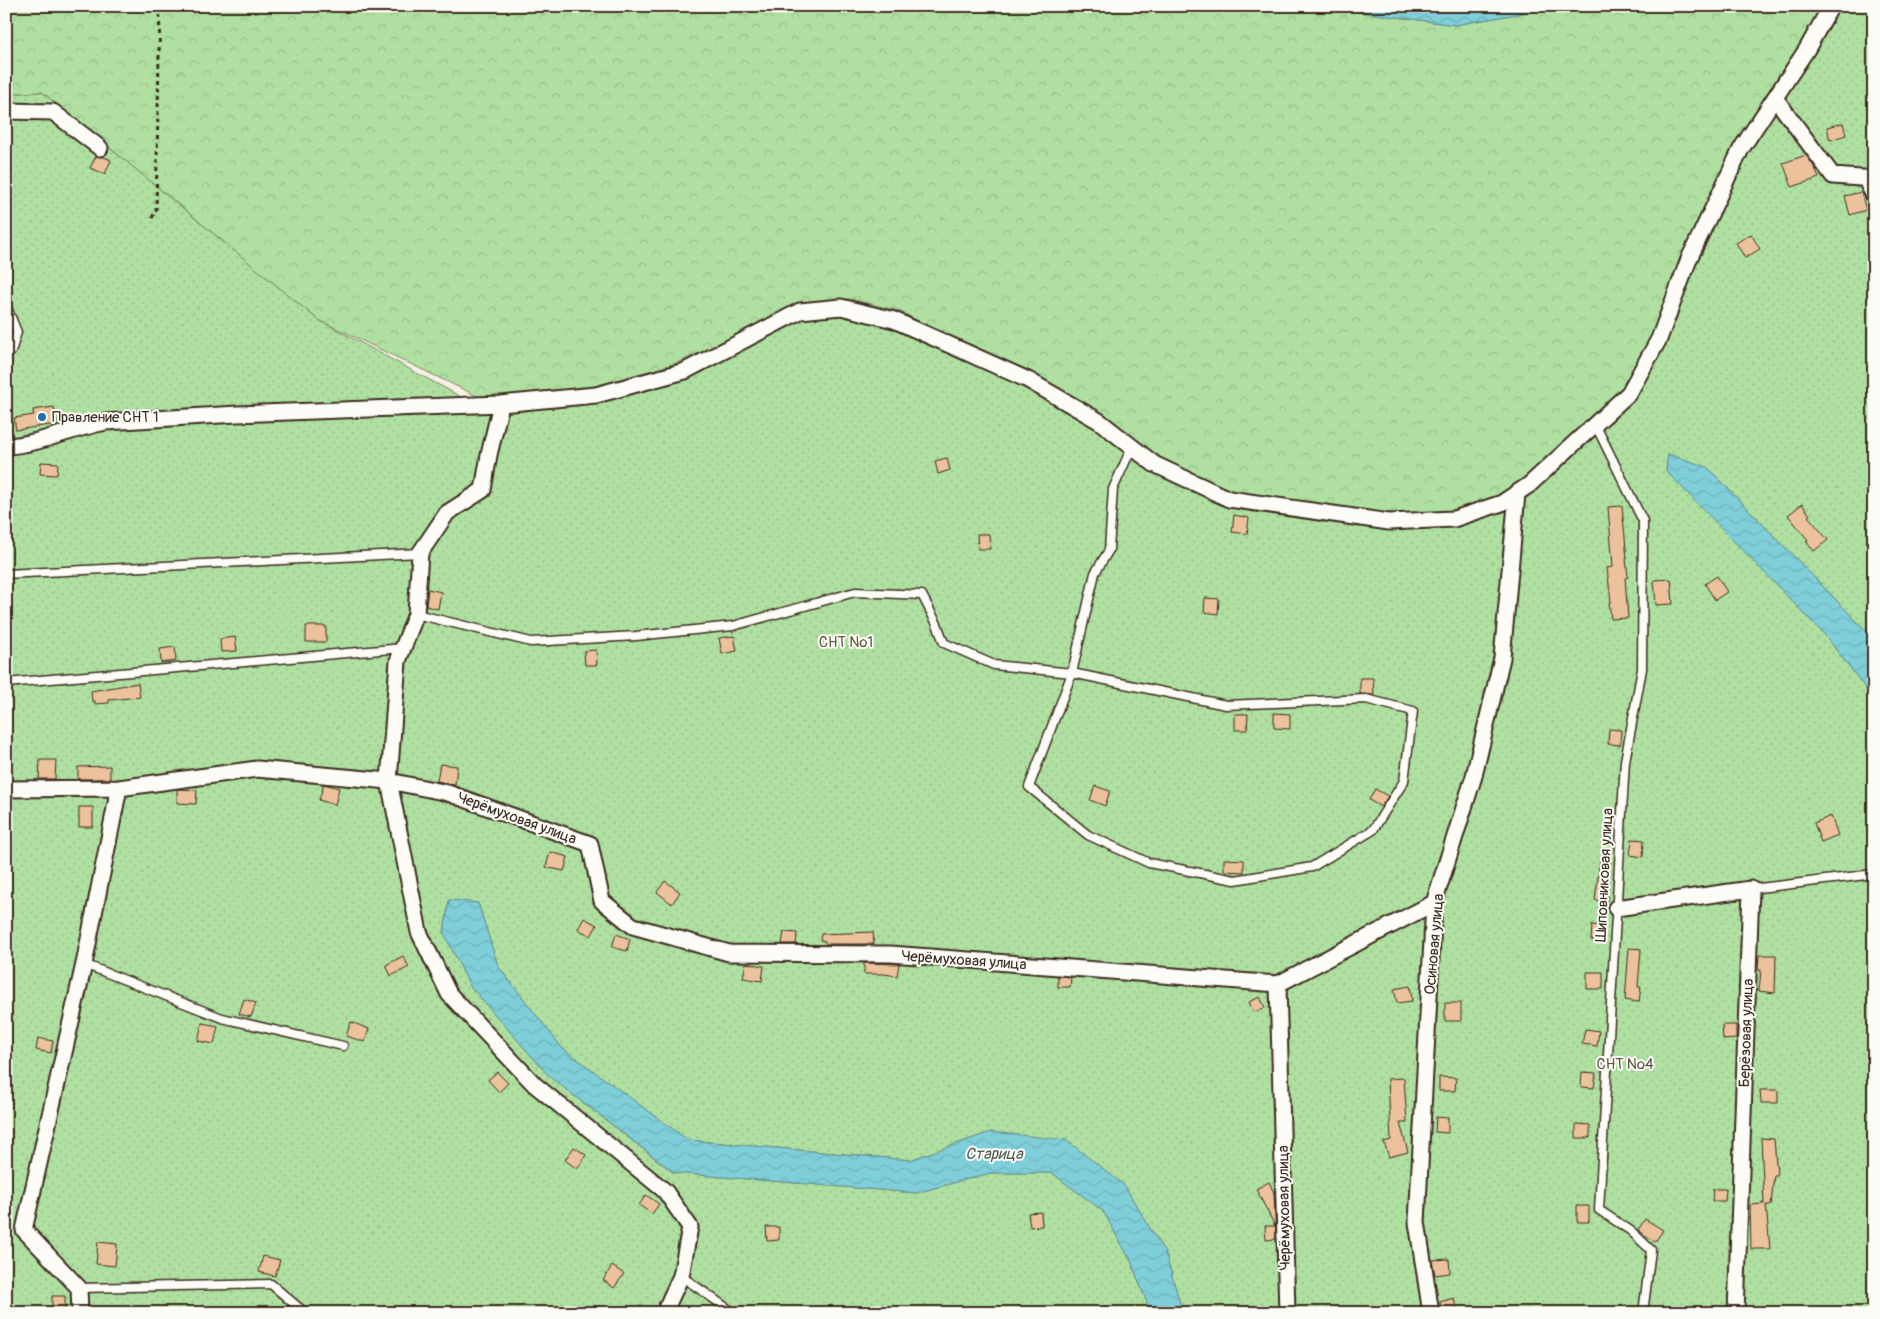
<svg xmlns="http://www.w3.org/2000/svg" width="1880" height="1319" font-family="Pangolin,sans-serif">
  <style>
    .forest { fill: url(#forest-crowns); stroke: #758560 }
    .park { fill: url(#park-dots); stroke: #758560 }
    .water { fill: url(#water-waves); stroke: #648d8f }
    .building { fill: #ebc29b; stroke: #3b2a1e }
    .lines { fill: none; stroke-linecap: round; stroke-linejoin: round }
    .lane-casing { stroke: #3b2a1e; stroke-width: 11 }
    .street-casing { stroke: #3b2a1e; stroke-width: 19 }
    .path { stroke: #3b2a1e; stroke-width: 3; stroke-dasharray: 4 4; stroke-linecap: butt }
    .lane { stroke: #fdfcf7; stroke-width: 8 }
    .street { stroke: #fdfcf7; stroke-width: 15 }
    .poi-dot { fill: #1f6fb2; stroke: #fdfcf7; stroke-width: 2 }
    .labels { text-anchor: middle; stroke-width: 4; stroke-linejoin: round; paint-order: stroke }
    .poi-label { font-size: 15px; fill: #3b2a1e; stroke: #fdfcf7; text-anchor: start }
    .park-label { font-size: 15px; fill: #58583f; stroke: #fdfcf7 }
    .street-label { font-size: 15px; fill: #3b2a1e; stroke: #fdfcf7 }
    .water-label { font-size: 16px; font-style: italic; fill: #4f5c57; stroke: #fdfcf7 }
  </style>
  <defs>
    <pattern id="forest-crowns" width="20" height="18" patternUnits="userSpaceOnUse" patternTransform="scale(1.25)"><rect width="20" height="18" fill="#afe0a1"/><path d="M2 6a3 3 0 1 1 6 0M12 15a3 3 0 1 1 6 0" fill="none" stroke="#97c08a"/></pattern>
    <pattern id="park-dots" width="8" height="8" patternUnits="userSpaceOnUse" patternTransform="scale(1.25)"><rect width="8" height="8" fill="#afe0a1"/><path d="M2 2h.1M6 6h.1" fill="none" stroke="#97c08a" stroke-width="1.8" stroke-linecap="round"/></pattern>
    <pattern id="water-waves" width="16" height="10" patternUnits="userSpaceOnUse" patternTransform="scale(1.25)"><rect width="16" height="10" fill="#7fcfdb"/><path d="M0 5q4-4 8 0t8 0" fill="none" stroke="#6fb2bc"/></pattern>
  </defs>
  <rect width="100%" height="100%" fill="#f9f0e5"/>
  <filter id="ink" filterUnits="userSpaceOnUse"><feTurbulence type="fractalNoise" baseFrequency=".02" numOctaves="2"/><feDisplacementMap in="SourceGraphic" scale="10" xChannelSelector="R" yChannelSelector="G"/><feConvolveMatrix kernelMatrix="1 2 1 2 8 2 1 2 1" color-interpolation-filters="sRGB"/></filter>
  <g filter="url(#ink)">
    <path class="forest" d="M6,6h1311l138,19 107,-19h269l-202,387 -100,92 -75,34 -65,3 -160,-23 -75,-35 -126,-84 -129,-69 -48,-12 -47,3 -124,60 -84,24 -100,11 -19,-1 -160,-77 -275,-227 -36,2z"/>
    <path class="park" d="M1831,6h43v633l-167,-172 -39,-13 -2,16 158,164 50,65v614h-691l-18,-60 -41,-68 -133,-53 -81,28 -222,-20 -126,-92 -64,-82 -20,-63 -29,-3 -5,33 26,53 80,91 124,96 242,20 74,-20h62l51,38 28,50 20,52h-1145v-1219l36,-2 275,227 159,86 118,-7 91,-27 115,-60 49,1 43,11 136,57 104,67 97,52 160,23 65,-3 48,-16 127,-110 112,-244z"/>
    <path class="water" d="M1317,6h245l-107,19z
      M1668,454l39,13 167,172v60l-50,-65 -158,-163z
      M449,900l29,3 20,63 64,82 126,92 222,20 81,-28 75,8 58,45 41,68 18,60h-32l-20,-52 -28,-50 -51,-38h-62l-74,20 -241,-20 -125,-96 -80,-91 -26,-53z"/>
    <path class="building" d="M1843,123l3,12 -16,5 -3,-13z
      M1806,155l9,13 4,10 -27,9 -9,-24z
      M96,156l8,1 7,3 -6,14 -15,-6z
      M1861,192l5,18 -16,5 -5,-19z
      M1751,234l9,15 -15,9 -9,-15z
      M54,407l3,17 -41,6 -2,-12 20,-3 -1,-5z
      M947,458l3,12 -12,4 -3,-13z
      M41,462l17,1 -1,12 -17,-1z
      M1802,504l8,11 -2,1 20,24 -14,11 -8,-10 2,-1 -20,-25z
      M1622,506l5,53h-1l2,18 -3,1 3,40 -17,1 -2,-17h2l-4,-34 6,-1 -5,-60z
      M1234,515l15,3 -2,16 -15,-2z
      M977,534h12l1,15h-12z
      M1717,576l10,16 -12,8 -10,-16z
      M1671,579l2,25 -17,1 -2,-25z
      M428,589l13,3 -3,17 -12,-3z
      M1205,598l14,1 -1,15 -14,-2z
      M306,626h20v16h-20z
      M734,636l3,15 -15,3 -3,-16z
      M235,637l2,14 -16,1 -1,-13z
      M175,647l1,14 -15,2 -1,-14z
      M596,650l1,15h-12l-1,-14z
      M1360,678h13l1,17 -14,-1z
      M138,683l2,14 -31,3v3l-14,1v-3h-3l-1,-10z
      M1274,713l16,1v15l-16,-1z
      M1235,714h13l-1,16h-12z
      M1609,729l12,1 -1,15 -12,-1z
      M40,760h16l-1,19h-16z
      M440,764l17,2 -2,19 -18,-4z
      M110,766v13h-32v-12z
      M324,784l15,4 -4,17 -16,-5z
      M1095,786l15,5 -5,15 -15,-6z
      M177,789l20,1 -1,14 -19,-1z
      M1375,789l13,7 -7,11 -12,-7z
      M79,807h14v20h-14z
      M1831,816l7,19 -17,7 -7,-19z
      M1632,839l12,1 -1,17 -13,-2z
      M550,852l18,5 -4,14 -18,-4z
      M1224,859l20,1v12l-20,-1z
      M1600,860l10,1 -3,40 -12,-1z
      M665,881l15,11 -8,12 -15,-12z
      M584,918l13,7 -6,11 -13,-7z
      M1592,925l13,1 -2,15 -12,-1z
      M784,932l13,1 -1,11h-14z
      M873,932l1,12h-48l-1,-3 -5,-1 1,-6z
      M616,934l14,5 -3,12 -15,-4z
      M1629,948l12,1 -3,38h3l-2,15 -14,-2z
      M1759,955h17l-1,38 -16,-2 2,-21h-3z
      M403,956l6,11 -18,9 -5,-11z
      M746,963l18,3 -2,15 -19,-3z
      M864,963l35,1 -2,12 -13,-2h-20z
      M1587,972h16v17h-16z
      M1058,976l13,1 -1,10h-12z
      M1410,986l2,15 -15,2 -3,-14z
      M1260,997l5,11 -11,5 -5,-11z
      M244,999l12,4 -5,14 -12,-3z
      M1445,1003h16v18h-16z
      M351,1022l18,7 -4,13 -19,-6z
      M202,1023l16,3 -4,18 -16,-3z
      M1722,1025h14v14l-13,1z
      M1585,1029l14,2 -2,15 -15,-2z
      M38,1038l15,3 -2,12 -15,-3z
      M497,1072l11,11 -9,9 -11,-12z
      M1582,1072l14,1 -2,15 -13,-1z
      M1439,1077l17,1 -1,13h-16z
      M1404,1078l3,45h-7l8,29 -19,5 -5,-15 7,-2 -3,-61z
      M1760,1090h18v13h-17z
      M1436,1117l12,1v15l-13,-1z
      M1576,1124l14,1v13h-14z
      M1761,1138l13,1 3,36h-3l-3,30h-5l4,44h-19l-1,-44 14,-1z
      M574,1147l12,8 -9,14 -12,-9z
      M1269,1182l5,11 2,46 -10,1 -1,-14h10l-19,-37z
      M1713,1189h13l-1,12h-13z
      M646,1195l13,9 -7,10 -13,-9z
      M1577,1206h12v16h-12z
      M1041,1212l1,14 -12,1 -2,-14z
      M1645,1219l18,11 -8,12 -17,-12z
      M766,1227h13v13l-12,1z
      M98,1242l19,2 -2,22 -19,-2z
      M263,1256l17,4 -5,16 -16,-4z
      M1449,1259l1,14 -15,2 -3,-15z
      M612,1266l12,8 -10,14 -11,-8z
      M52,1296h13v15l-13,1z
      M1454,1298l3,15h-15l-2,-11z"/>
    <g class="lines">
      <g class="lane-casing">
        <path id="lane" d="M6,305l11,27 -6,20 -5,3
          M1595,424l48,97 -1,148 -17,92 -26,449 32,21 20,19 -8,63
          M6,574l414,-21
          M416,614l115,28 105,-6 97,-10 122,-34 67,3 15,29 7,19 50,22 78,8 154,32 140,-6 47,12 -9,70 -31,49 -61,37 -77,13 -86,-17 -61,-28 -59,-48 43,-114 23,-100 14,-23 4,-61 19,-42
          M6,683l397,-35
          M1751,889l123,-15
          M84,964l138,54 121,28
          M681,1276l53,37
          M79,1288l192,-4 34,29"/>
      </g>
      <g class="street-casing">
        <path id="street" d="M1775,98l58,78 41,3
          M6,111l47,1 47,36
          M1865,178l9,18
          M501,404l-12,51 -6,35 -36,23 -27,40 -4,61 -18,47 -9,120 30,151 30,62 86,91 130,106 25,36 -9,49 -17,37
          M6,446c32,-1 67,-18 100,-24l131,-8 264,-10 95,-9 89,-24 115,-60 41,-4 53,13 134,60 71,41 55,43 75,35 160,23 65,-3 48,-16 27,-18 100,-92 30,-54 30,-80 52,-110 66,-100 24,-43
          M6,789l113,-1 138,-19 132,12 59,12 142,51 12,57 31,25 96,27 162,1 387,30 9,329
          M1616,908l135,-19 -15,424
          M1278,984l156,-81
          M80,1313l-1,-25 -55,-58 60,-266 35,-176
          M1431,1313l-14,-91 17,-319 40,-127 28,-118 15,-164"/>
      </g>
      <path class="path" d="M152,218l4,-8 4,-204"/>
      <use href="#lane" class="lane"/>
      <use href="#street" class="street"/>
    </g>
  </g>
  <circle class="poi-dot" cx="42" cy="417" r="5"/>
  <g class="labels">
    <g class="poi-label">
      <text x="52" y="422">Правление СНТ 1</text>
    </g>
    <g class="park-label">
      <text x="846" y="647">СНТ №1</text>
      <text x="1625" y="1069">СНТ №4</text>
    </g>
    <g class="street-label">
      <text transform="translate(517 818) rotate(20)" y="5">Черёмуховая улица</text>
      <text transform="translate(1604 875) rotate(-87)" y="5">Шиповниковая улица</text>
      <text transform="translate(1434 944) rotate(-85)" y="5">Осиновая улица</text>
      <text transform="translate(964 960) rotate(4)" y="5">Черёмуховая улица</text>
      <text transform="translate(1746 1033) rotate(-88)" y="5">Берёзовая улица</text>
      <text transform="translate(1284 1208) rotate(-91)" y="5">Черёмуховая улица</text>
    </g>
    <g class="water-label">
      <text x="994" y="1159">Старица</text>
    </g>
  </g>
  <rect width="1880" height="1319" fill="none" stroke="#fdfcf7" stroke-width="25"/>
  <rect x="12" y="12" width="1855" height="1294" fill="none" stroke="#3b2a1e" stroke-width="2" filter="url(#ink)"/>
</svg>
